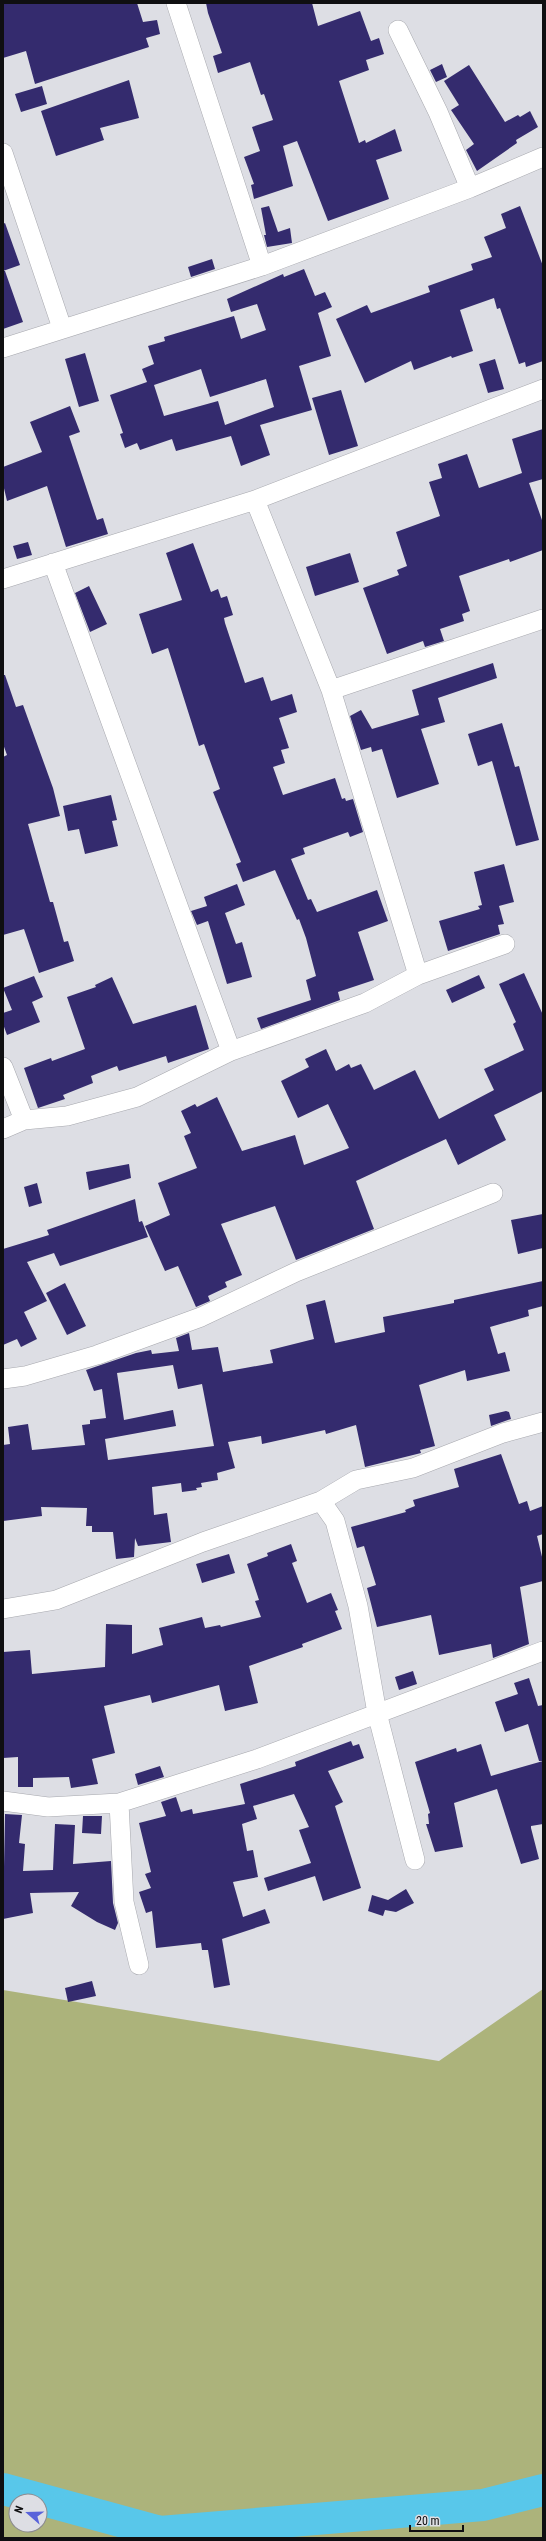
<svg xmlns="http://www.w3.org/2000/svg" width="546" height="2541" font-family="'Roboto Condensed',sans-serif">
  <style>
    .green { fill: #acb37b; fill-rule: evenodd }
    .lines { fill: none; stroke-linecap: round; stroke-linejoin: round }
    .river { stroke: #58c7ea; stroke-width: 32 }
    .building { fill: #342b6e; fill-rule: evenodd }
    .street-casing { stroke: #a7a8ae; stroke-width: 20 }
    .street { stroke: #fff; stroke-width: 19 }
  </style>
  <rect width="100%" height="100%" fill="#dddee4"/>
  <path class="green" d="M543,1989v549h-540v-548l436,71zM16,2501h24v24h-24z"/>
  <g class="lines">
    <path class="river" d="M3,2489l157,43 323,-27 60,-15"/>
  </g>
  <path class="building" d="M3,3h134l6,19 14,-2 3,14 -14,4 3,9 -114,37 -9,-33 -23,7z
    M206,3h106l6,23 42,-15 11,30 8,-3 5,16 -18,6 3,10 -30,11 20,62 6,-3 1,3 29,-14 7,22 -26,9 13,39 -61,22 -31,-80 -14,5 10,40 -39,13 -3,-14 3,-1 -10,-27 16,-6 -8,-24 21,-7 -9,-26 -3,1 -11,-33 -32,11 -5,-17 9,-3 -14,-40z
    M442,64l5,13 -11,5 -6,-12z
    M469,65l36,57 13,-7 2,2 10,-6 8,16 -22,13 1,3 -40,28 -11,-21 8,-6 -23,-34 8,-5 -15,-24z
    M129,80l10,38 -39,10 4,12 -48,16 -15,-45z
    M42,86l5,18 -26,8 -6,-18z
    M269,206l9,26 12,-4 2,15 -25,4 -3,-12h2l-5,-27z
    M520,206l23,60v95l-17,6 -1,-5 -6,2 -19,-56 -3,1 -3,-11 -34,12 13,41 -21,7 -1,-2 -37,14 -3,-9 -46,22 -29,-64 31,-14 4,8 59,-21 -2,-6 45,-16 -2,-6 21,-7 -8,-20 22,-9 -5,-14z
    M5,223l15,42 -17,6h2l18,51 -20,7v-105z
    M212,259l3,10 -24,8 -3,-10z
    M304,269l11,27 10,-4 7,15 -14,6 13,43 -32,10 13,44 -52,15 10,30 -29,11 -10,-30 -55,15 -4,-12 -32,11 -3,-7 -12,5 -5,-14 3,-1 -13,-38 37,-13 -5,-13 12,-5 -6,-18 17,-5 -1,-4 70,-21 7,23 25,-9 -9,-26 -26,8 -4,-13 56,-25 1,3zM201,369l9,28 56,-18 8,28 -49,18 -7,-24 -54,15 -10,-31z
    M85,353l14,48 -20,6 -14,-48z
    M495,359l9,30 -16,4 -9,-29z
    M341,390l17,56 -29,9 -17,-57z
    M70,406l10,26 -11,4 28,84 6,-2 5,16 -42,13 -19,-61 -40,15 -4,-17v-17l39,-15 -12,-30z
    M543,429v50l-14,4 14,40v27l-33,12 -1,-3 -50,17 11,35 -8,3 2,7 -24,8 4,12 -19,6 -2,-6 -36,13 -24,-66 36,-13 -2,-5 10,-4 -11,-34 44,-16 -11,-34 13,-4 -4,-14 29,-10 12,34 43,-15 -10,-34z
    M28,542l4,13 -15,4 -4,-13z
    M193,543l18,49 7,-3 3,9 6,-2 6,19 -9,3 1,5 20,60 18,-6 8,24 21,-7 5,18 -18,6 10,30 -8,2 4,13 -12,4 10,28 52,-17 7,21 3,-1 1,3 7,-2 10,33 -13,5 -2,-5 -45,16 2,6 -14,5 17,41 3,-1 6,13 60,-22 11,31 -30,11 16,48 -36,12 2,8 -79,29 -4,-11 54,-18 -5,-20 10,-4 -10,-38 -7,-19 -2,1 -22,-50 -32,12 -7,-18 5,-2 -28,-70 7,-3 -16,-45 -5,2 -31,-98 -16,6 -13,-40 43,-14 -16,-47z
    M350,553l9,29 -44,14 -9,-29z
    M89,586l18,38 -17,8 -15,-39z
    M493,663l4,15 -59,20 7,24 -24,7 18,55 -42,14 -15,-49 -10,3 -1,-5 -10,3 -11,-34 11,-6 11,19 47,-14 -7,-25z
    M3,675h2l11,32 7,-2 30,83 7,28 -32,8 22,78h3l11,40 4,-1 6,20 -35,12 -15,-44 -21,6v-178l4,-2 -4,-11z
    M502,723l13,44 4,-1 20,74 -23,6 -24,-85 -14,5 -10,-32z
    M111,795l6,25 -5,1 6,25 -33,8 -6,-25 -11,2 -5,-25z
    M504,864l10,38 -15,4 5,18 -6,1 2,9 -52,17 -9,-30 41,-12 -2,-3 4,-1 -8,-33z
    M237,884l8,21 -20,8 11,31 6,-2 10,35 -25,7 -19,-63 -11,4 -6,-14 16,-5 -3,-9z
    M524,973l19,42v76l-49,24 12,25 -48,25 -12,-26 -90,42 18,48 -78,31 -21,-54 -54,18 21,51 -17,7 2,5 -19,9 2,5 -14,6 -18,-41 -13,5 -20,-45 25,-11 -12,-32 39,-15 -13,-32 7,-3 -10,-22 14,-7 2,3 20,-10 25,54 53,-16 9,30 45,-17 -21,-44 -30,14 -17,-37 28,-14 -4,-8 21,-10 10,22 13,-7 2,4 10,-4 13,26 41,-20 24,49 55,-29 -10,-21 40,-19 -11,-26 3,-2 -17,-38z
    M479,975l6,13 -33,15 -6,-13z
    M34,976l9,21 -11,5 8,20 -33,13 -4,-11v-11l9,-3 -9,-22z
    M112,977l21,47 63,-19 13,44 -41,14 -2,-7 -47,15 -2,-5 -26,10 2,7 -30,12 2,4 -27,9 -14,-40 27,-10 1,3 33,-12 -18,-52 29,-10 -1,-2z
    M129,1164l2,14 -42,12 -3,-18z
    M37,1183l5,20 -13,4 -5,-20z
    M135,1199l4,23 3,-1 6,16 -88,29 -6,-13 -27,9 20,39 -23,11 13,27 -16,8 -4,-8 -14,6v-96l46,-14 -2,-5z
    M543,1214v34l-25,6 -7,-34z
    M543,1281v25l-15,4 1,6 -39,11 8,27 7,-2 5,19 -43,10 -2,-11 -46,15 16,61 -15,4 1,3 -56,14 -9,-42 -30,9 -1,-4 -63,14 -1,-8 -33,6 7,26 -18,5 1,7 -17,3 1,4 -6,1 1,2 -15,2 -1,-9 -29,4 2,28 13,-2 4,29 -33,4 -3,-8 -1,19 -18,2 -3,-27h-21v-6h-6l1,-18 -46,-1 1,9 -39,5v-76l7,-1 -2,-17 20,-3 4,26 53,-5 -3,-20 8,-1v-4l16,-2 -4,-29 -8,2 -8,-21 50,-17 15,-3 1,4 27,-3 -3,-13 13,-5 3,17 26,-3 5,25 50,-9 -3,-13 44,-11 -8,-34 19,-5 10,43 50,-11 -2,-15 71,-14v-3zM173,1365l5,24 24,-5 12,62 -106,14 -3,-21 71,-13 -3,-16 -49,10 -7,-47z
    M65,1283l21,43 -19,9 -21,-42z
    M506,1411l3,1 2,7 -20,7 -2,-11z
    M501,1454l18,50 8,-3 3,10 13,-5v28l-6,2 6,25v20l-23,6 9,57 -36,14 -2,-14 -52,11 -8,-40 -54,12 -10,-39 9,-3 -12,-39 -7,2 -6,-21 55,-15 -1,-2 10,-4 -2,-6 46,-13 -5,-18z
    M291,1544l6,17 -5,2 15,40 24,-10 7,17 -3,1 7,18 -40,15 1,3 -54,19 9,37 -33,8 -6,-26 -67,18 -2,-8 -46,11 11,47 -23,6 6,25 -27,4 -2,-11 -36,1v9h-15v-30l-15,1v-106l27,-2 2,24 73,-7 1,-43 26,1v29l31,-9 -4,-17 43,-11 3,11 15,-3 1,2 40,-10 -6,-16 4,-1 -12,-36 21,-8 -1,-3z
    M229,1554l6,19 -33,10 -6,-19z
    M413,1671l4,13 -18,6 -4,-13z
    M529,1678l9,28 5,-1v56h-4l-11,-37 -23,8 -10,-30 23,-8 -4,-11z
    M351,1741l2,5 6,-2 5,14 -36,13 15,31 -8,4 26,82 -38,13 -8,-25 -47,15 -4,-13 47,-15 -12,-33 10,-3 -15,-33 -41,12 4,13 -15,5 5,27 6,-1 5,27 -25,5 10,35 22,-8 5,14 -48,16 8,46 -16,3 -6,-38h-6l-1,-7 -45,5 -4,-37 -6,2 -7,-21 12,-4 -6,-14 6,-2 -12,-49 27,-7 -5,-14 15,-5 5,15 11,-3 1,5 52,-10 -5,-20 56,-18 -1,-4z
    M481,1744l10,32 52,-15v63l-12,2v2l8,31 -18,5 -24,-75 -43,14 9,44 -28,5 -9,-28h3l-1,-10 2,-1 -15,-51 41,-14 1,4z
    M160,1766l4,11 -26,8 -3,-11z
    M5,1814l17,1 -3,28 6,1 -2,27 30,-1 2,-46 20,1 -2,39 38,-3 2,42 5,20 -3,7 -18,-8 -26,-16 8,-14 -49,1 3,20 -30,6z
    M83,1816h19l-1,18 -19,-1z
    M406,1889l8,14 -18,9 -11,-2 -2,6 -15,-5 4,-16 16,5z
    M92,1981l4,15 -28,6 -3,-14z"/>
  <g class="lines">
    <g class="street-casing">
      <path id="street" d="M176,3l86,263
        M398,30l40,82 32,76
        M3,153l59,175
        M3,348l259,-82 208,-78 73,-31
        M255,500l76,190 87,285
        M53,563l178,488
        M3,579l252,-79 288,-111
        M331,690l212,-71
        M3,1067l21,53
        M3,1129l21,-9 43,-4 70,-19 94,-46 134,-48 53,-28 87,-31
        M3,1379l22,-3 72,-21 104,-38 95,-45 197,-79
        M321,1501l14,20 23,85 19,107 38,147
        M3,1609l53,-9 147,-58 118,-41 35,-21 57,-12 90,-35 40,-11
        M3,1801l45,6 71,-4 138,-44 286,-108
        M119,1803l5,99 15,63"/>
    </g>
    <use href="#street" class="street"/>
  </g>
  <rect width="546" height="2541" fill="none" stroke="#0f0f11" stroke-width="8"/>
  <g transform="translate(28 2513) rotate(290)"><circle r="19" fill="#dddee4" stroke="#8b8b90"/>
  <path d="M0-3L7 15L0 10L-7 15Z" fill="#5963da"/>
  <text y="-6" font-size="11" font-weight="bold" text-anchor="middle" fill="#0f0f11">N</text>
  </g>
  <path d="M410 2525v6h53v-6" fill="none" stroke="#0f0f11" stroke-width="2"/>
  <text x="416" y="2525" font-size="12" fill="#0f0f11" stroke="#dddee4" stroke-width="3" paint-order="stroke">20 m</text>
</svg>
